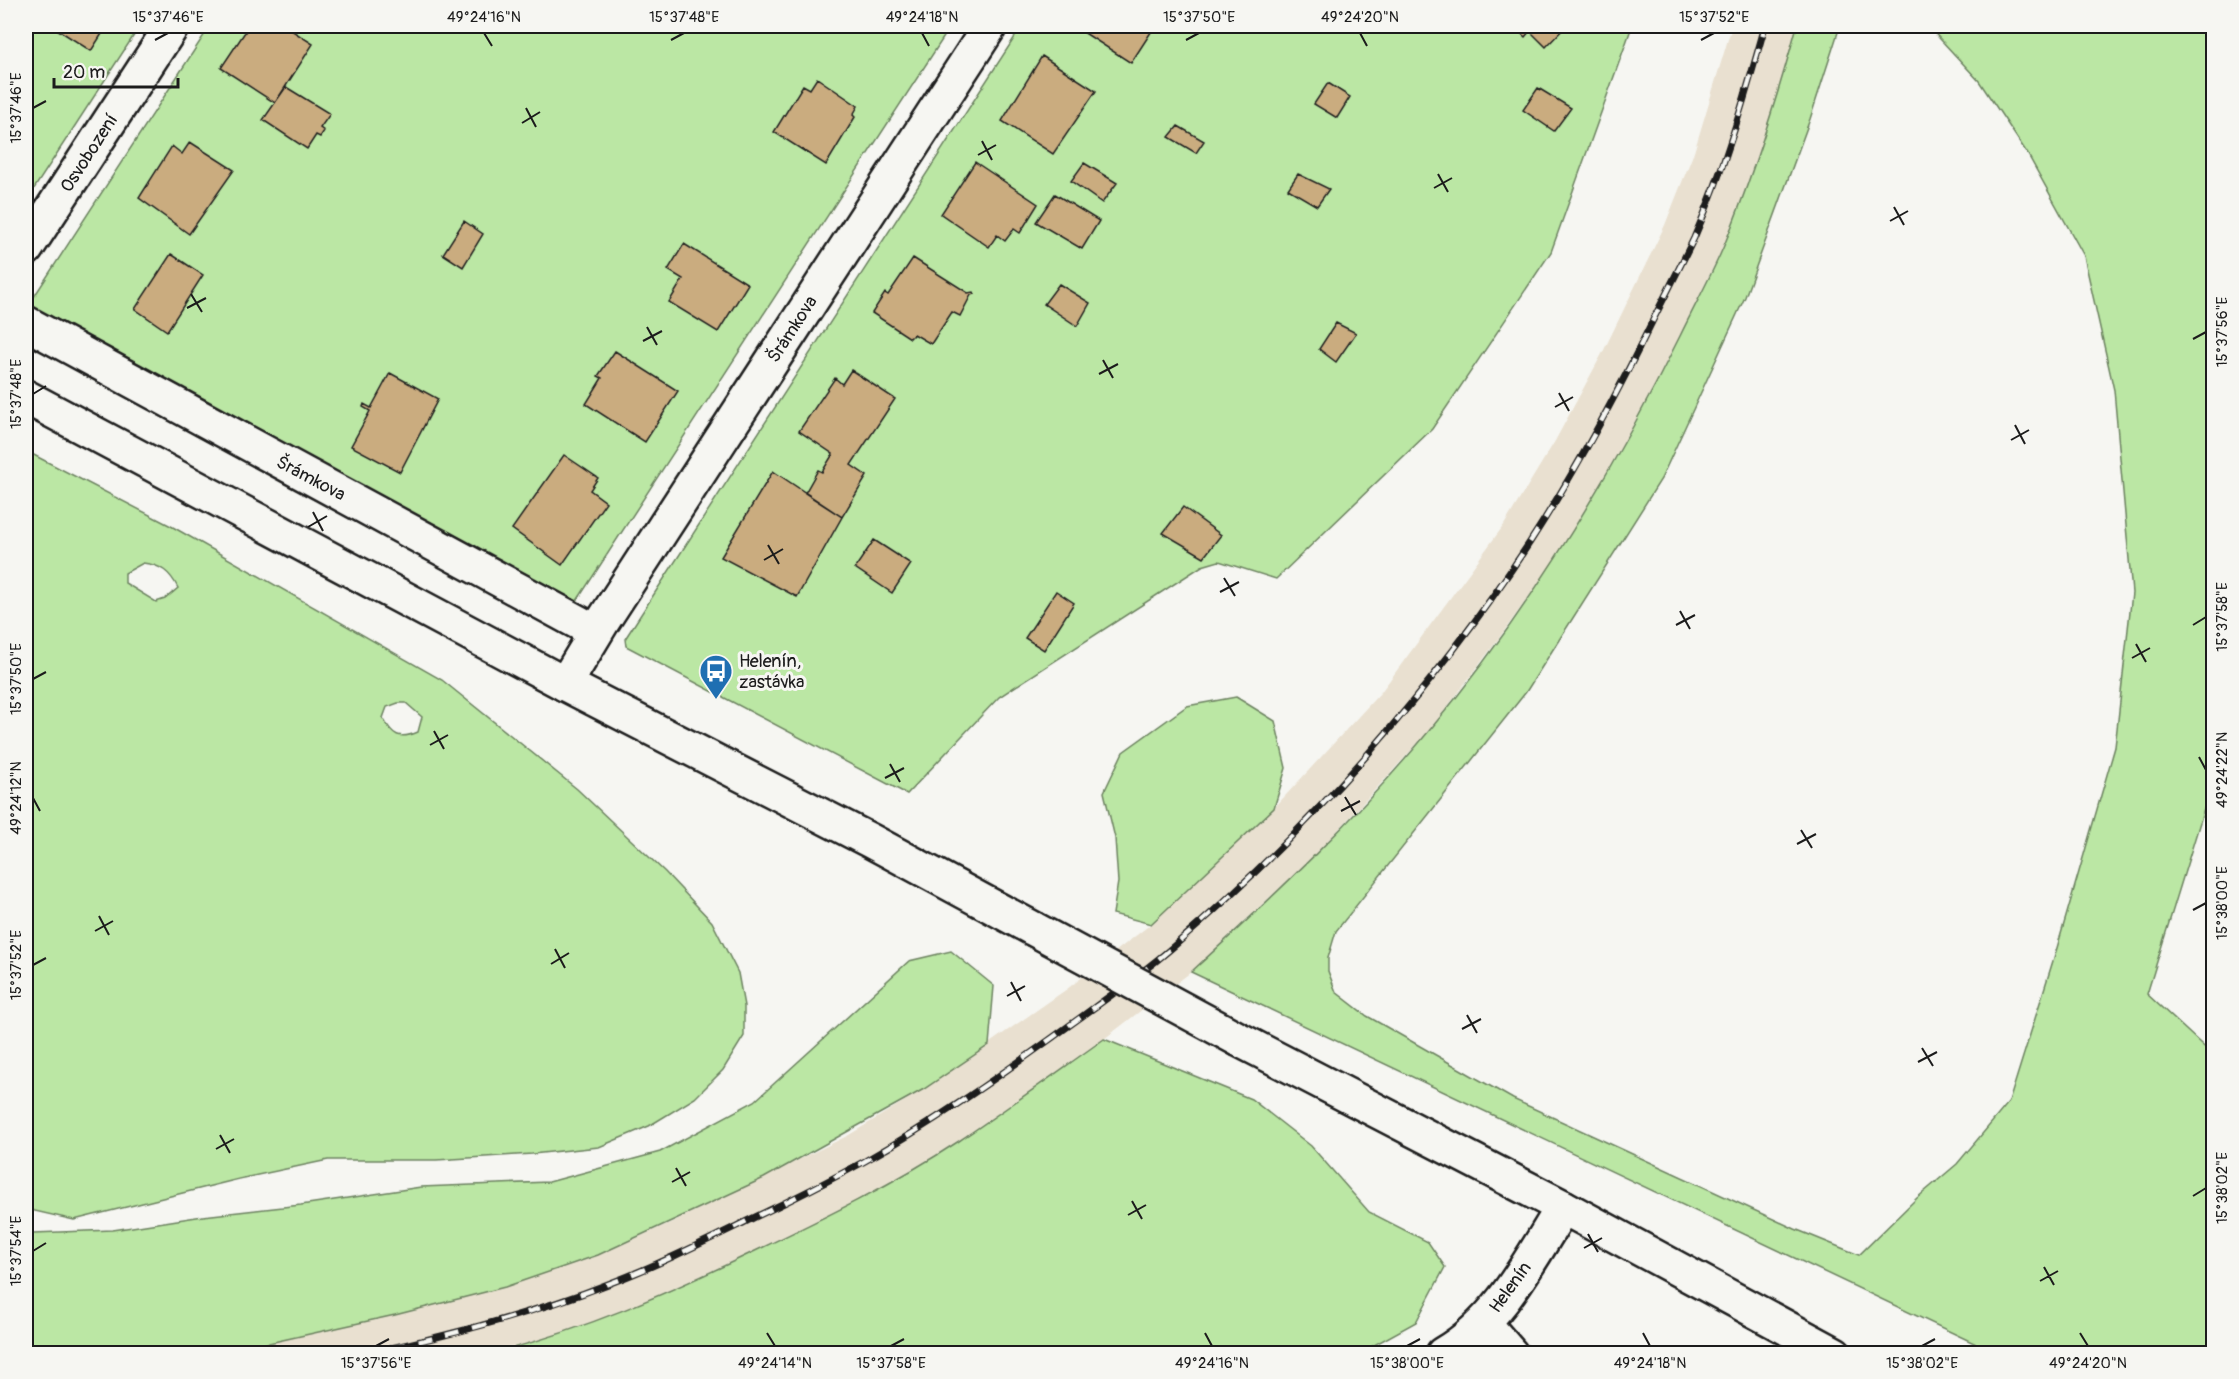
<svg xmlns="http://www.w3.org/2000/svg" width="2239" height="1379" font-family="Pangolin,sans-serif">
	<rect width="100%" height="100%" fill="#f6f6f2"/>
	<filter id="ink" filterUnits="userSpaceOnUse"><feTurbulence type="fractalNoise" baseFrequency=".0167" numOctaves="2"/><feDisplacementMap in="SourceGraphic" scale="12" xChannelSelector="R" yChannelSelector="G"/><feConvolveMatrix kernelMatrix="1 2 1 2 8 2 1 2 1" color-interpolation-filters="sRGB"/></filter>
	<g filter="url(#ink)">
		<path fill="#e9e0d0" d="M 1732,26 L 1797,26 L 1781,84 L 1752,172 L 1722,250 L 1658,380 L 1608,472 L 1555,560 L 1494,645 L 1429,731 L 1318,852 L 1191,972 L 1104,1039 L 1024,1096 L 958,1142 L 880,1189 L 792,1234 L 621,1313 L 523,1346 L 494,1353 L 202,1354 L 269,1343 L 395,1315 L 505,1287 L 598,1255 L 674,1221 L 849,1135 L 924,1089 L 1067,989 L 1151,924 L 1274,808 L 1381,692 L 1504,525 L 1555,441 L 1603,352 L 1665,225 L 1694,152 Z"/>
		<path fill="#bbe7a4" stroke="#6c8260" stroke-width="1.5" fill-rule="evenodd" d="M 26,26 L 140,26 L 26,201 Z
			M 210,26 L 951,26 L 573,607 L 26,309 Z
			M 1022,26 L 1627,26 L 1631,29 L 1551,252 L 1432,429 L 1276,579 L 1219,561 L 1202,566 L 999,697 L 907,794 L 626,646 L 625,639 Z
			M 1797,26 L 1840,26 L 1810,119 L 1745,297 L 1661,479 L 1526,692 L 1336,931 L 1328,958 L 1328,971 L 1336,992 L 1367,1016 L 1513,1099 L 1795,1229 L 1859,1255 L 1917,1198 L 1957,1164 L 2009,1102 L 2057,948 L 2115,747 L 2132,593 L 2114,390 L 2084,256 L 2027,153 L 1979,81 L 1928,26 L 2213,26 L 2213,780 L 2147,994 L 2213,1055 L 2213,1353 L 1995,1353 L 1191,972 C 1274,896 1357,818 1429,731 C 1529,611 1611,476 1680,336 C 1694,307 1710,278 1723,248 C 1753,176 1776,101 1797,26 Z
			M 26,451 L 171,526 L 442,680 L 577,789 L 665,872 L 712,922 L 738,973 L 744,1006 L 744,1036 L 723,1070 L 695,1098 L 649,1126 L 599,1147 L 532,1154 L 436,1160 L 328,1160 L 239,1179 L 74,1220 L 26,1209 ZM 143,563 C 161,565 170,572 178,588 L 165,599 L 156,602 L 125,583 L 125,573 ZM 398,703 L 406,703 L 422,717 L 418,732 C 399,740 393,736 383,718 L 387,707 Z
			M 1236,697 L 1275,721 L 1286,768 L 1274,808 L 1151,924 L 1113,914 L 1118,882 L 1115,838 L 1104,792 L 1123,752 L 1187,706 Z
			M 951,951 L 994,986 L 989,1045 L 924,1089 L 764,1178 L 598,1255 L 505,1287 L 395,1315 L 269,1343 L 202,1353 L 26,1353 L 26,1231 L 33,1233 L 113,1230 L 203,1216 L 301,1205 L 421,1187 L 549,1182 L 660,1152 L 755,1101 L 909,961 Z
			M 1104,1039 L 1251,1099 L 1311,1146 L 1369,1212 L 1428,1242 L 1445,1267 L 1416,1322 L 1358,1354 L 494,1353 C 584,1330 668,1293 751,1253 C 822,1219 894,1184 959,1141 C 1008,1108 1056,1073 1104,1039 Z"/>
		<path fill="#caac7f" stroke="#1c1c1c" stroke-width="1.5" d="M 52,26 L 107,26 L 91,51 Z
			M 249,26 L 285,26 L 313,44 L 275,103 L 221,68 Z
			M 1083,26 L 1155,26 L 1131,63 L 1080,30 Z
			M 1513,26 L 1566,26 L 1546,47 L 1530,31 L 1525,37 Z
			M 1042,56 L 1096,91 L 1053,154 L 1002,121 Z
			M 817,78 L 858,106 L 853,115 L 855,117 L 826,165 L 774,132 L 803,85 L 810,89 Z
			M 1328,83 L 1350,97 L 1337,118 L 1314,104 Z
			M 286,87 L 330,114 L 320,128 L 324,131 L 320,137 L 316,135 L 307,149 L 263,120 Z
			M 1538,88 L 1571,108 L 1554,131 L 1523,110 Z
			M 1178,126 L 1204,141 L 1196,153 L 1169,137 Z
			M 190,142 L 234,170 L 189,234 L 139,198 L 172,146 L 182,154 Z
			M 975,162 L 1038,204 L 1020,233 L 1014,229 L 1005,241 L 997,235 L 989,247 L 941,214 Z
			M 1084,163 L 1117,183 L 1102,203 L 1071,181 Z
			M 1298,174 L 1329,189 L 1317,206 L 1288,189 Z
			M 1055,194 L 1099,221 L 1082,249 L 1036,222 Z
			M 464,221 L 483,234 L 463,267 L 443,254 Z
			M 684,244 L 748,284 L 718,332 L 669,302 L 683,279 L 668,270 Z
			M 171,254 L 203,275 L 167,331 L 135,309 Z
			M 913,258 L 968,293 L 973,292 L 974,294 L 971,295 L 960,316 L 952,312 L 931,344 L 914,334 L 910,338 L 872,313 L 885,293 L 888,295 Z
			M 1059,284 L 1090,303 L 1077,326 L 1044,304 Z
			M 1336,323 L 1356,333 L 1336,362 L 1319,349 Z
			M 615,351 L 678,391 L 645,442 L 586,404 L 602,378 L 598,376 Z
			M 851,370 L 895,399 L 851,465 L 867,476 L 842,517 L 805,493 L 818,470 L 822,472 L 833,454 L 799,431 L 835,378 L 842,384 Z
			M 390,373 L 438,399 L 400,472 L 351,446 L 370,411 L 363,407 L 364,404 L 371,408 Z
			M 564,455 L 598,478 L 590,490 L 606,502 L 562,565 L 512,529 Z
			M 773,471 L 842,517 L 797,597 L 721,557 Z
			M 1183,507 L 1221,535 L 1204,557 L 1163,533 Z
			M 874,540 L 911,564 L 892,593 L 855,568 Z
			M 1056,591 L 1074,603 L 1044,650 L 1025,638 Z"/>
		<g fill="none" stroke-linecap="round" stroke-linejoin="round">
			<defs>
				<path id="minor" d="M 26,249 L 172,26
					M 26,323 L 596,632
					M 565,684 L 603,621 L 990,26
					M 1484,1323 L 1511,1354
					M 1443,1354 C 1499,1322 1530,1260 1563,1207"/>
				<path id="major" d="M 26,397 L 565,684 L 871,841 L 1034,929
					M 1240,1040 L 1563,1207 L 1835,1354"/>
			</defs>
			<use href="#minor" stroke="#1c1c1c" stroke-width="38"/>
			<use href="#major" stroke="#1c1c1c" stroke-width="38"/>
			<use href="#minor" stroke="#f6f6f2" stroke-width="33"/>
			<use href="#major" stroke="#f6f6f2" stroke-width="33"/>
			<defs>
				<path id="rail" d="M 364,1354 C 447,1336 529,1315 608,1284 C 656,1266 702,1243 747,1221 C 787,1202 827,1182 865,1161 C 931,1124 992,1081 1052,1038 C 1093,1008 1136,979 1174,946 C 1309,830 1432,691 1530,542 C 1576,471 1616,396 1653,320 C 1667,292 1681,265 1694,238 C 1724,170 1745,97 1765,26"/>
			</defs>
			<use href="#rail" stroke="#1c1c1c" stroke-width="7"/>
			<use href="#rail" stroke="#f6f6f2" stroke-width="4.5" stroke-dasharray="14" stroke-linecap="butt"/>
			<defs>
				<path id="major-bridge" d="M 1034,929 L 1240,1040"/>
			</defs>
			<use href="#major-bridge" stroke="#1c1c1c" stroke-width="38" stroke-linecap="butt"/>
			<use href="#major-bridge" stroke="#f6f6f2" stroke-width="33"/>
		</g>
	</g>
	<path fill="none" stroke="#1c1c1c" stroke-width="2" d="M 484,33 L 492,46M 922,33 L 929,46M 1360,33 L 1367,46M 155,40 L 168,33M 671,40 L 684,33M 1186,40 L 1199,33M 1701,40 L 1714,33M 33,108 L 46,101M 526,108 L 536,127M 522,123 L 540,112M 982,141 L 992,160M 978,155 L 996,145M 1438,174 L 1448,192M 1434,188 L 1452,178M 1894,207 L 1904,225M 1890,221 L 1908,211M 191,294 L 202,312M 187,308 L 206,298M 647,327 L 657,345M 2193,339 L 2206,332M 643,341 L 662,331M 1103,360 L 1113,378M 1099,374 L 1118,364M 1559,393 L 1569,411M 33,394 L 46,386M 1555,407 L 1573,397M 2015,425 L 2025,444M 2011,440 L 2029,430M 313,512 L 323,531M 308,527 L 327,516M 768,545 L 779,564M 764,560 L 783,549M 1224,578 L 1235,596M 1220,592 L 1239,582M 1680,611 L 1690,629M 1676,625 L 1695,615M 2193,625 L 2206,617M 2136,644 L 2146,662M 2132,658 L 2150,648M 33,679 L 46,672M 434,731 L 444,749M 430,745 L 448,735M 2199,757 L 2206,770M 890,764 L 900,782M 885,778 L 904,768M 1345,797 L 1356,815M 33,798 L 40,811M 1341,811 L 1360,801M 1801,830 L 1812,848M 1797,844 L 1816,834M 2193,910 L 2206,903M 99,916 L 109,935M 95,931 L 113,921M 555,949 L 565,968M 551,964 L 569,953M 33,965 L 46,958M 1011,982 L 1021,1001M 1007,996 L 1025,986M 1467,1015 L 1477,1033M 1462,1029 L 1481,1019M 1922,1048 L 1933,1066M 1918,1062 L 1937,1052M 220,1135 L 230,1153M 216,1149 L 234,1139M 676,1168 L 686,1186M 672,1182 L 690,1172M 2193,1196 L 2206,1188M 1132,1201 L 1142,1219M 1128,1215 L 1146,1205M 1588,1234 L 1598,1252M 1584,1248 L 1602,1238M 33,1251 L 46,1243M 2044,1267 L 2054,1285M 2040,1281 L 2058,1271M 767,1333 L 775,1346M 1205,1333 L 1212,1346M 1643,1333 L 1650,1346M 2080,1333 L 2088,1346M 376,1346 L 389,1339M 891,1346 L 904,1339M 1407,1346 L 1420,1339M 1922,1346 L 1935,1339"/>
	<defs>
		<symbol id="bus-pin" viewBox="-11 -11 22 30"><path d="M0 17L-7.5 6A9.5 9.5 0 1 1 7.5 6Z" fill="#1f6fb2" stroke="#f6f6f2"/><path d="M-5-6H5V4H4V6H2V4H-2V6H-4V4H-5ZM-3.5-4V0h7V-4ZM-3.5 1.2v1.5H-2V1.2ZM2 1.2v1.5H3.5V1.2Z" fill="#fff"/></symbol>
	</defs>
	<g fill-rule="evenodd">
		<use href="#bus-pin" x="697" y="652" width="38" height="52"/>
	</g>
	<g text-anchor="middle" stroke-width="6" stroke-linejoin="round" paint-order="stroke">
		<g font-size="18" fill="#1c1c1c" stroke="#f6f6f2">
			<text transform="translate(89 153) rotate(-57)" y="6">Osvobození</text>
			<text transform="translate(792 329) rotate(-57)" y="6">Šrámkova</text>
			<text transform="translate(311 478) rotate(28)" y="6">Šrámkova</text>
			<text transform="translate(1510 1287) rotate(-54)" y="6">Helenín</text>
		</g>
		<g font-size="18" fill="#1c1c1c" stroke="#f6f6f2" text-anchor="start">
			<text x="739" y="667">Helenín,<tspan x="739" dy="21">zastávka</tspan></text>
		</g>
	</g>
	<rect width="2239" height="1379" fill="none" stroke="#f6f6f2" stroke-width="66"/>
	<path d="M54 78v9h124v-9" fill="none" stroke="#1c1c1c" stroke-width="3"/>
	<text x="63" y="78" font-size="18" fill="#1c1c1c" stroke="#f6f6f2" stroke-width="4.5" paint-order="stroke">20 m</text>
	<rect x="33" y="33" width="2173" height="1313" fill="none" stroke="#1c1c1c" stroke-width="2"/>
	<g font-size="15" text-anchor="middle" fill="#1c1c1c">
		<text x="168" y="22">15°37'46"E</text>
		<text x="484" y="22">49°24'16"N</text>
		<text x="684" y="22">15°37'48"E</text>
		<text x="922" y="22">49°24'18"N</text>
		<text x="1199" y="22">15°37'50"E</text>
		<text x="1360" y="22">49°24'20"N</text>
		<text x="1714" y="22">15°37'52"E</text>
		<text transform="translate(16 108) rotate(-90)" y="5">15°37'46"E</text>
		<text transform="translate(2222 332) rotate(-90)" y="5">15°37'56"E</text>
		<text transform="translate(16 394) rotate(-90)" y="5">15°37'48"E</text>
		<text transform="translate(2222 617) rotate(-90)" y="5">15°37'58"E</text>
		<text transform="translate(16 679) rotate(-90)" y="5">15°37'50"E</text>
		<text transform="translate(2222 770) rotate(-90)" y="5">49°24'22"N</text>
		<text transform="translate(16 798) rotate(-90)" y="5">49°24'12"N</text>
		<text transform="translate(2222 903) rotate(-90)" y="5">15°38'00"E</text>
		<text transform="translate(16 965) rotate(-90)" y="5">15°37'52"E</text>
		<text transform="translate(2222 1188) rotate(-90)" y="5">15°38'02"E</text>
		<text transform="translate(16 1251) rotate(-90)" y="5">15°37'54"E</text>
		<text x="376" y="1368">15°37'56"E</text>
		<text x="775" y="1368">49°24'14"N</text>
		<text x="891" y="1368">15°37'58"E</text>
		<text x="1212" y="1368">49°24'16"N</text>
		<text x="1407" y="1368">15°38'00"E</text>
		<text x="1650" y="1368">49°24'18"N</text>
		<text x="1922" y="1368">15°38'02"E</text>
		<text x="2088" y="1368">49°24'20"N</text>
	</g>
</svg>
